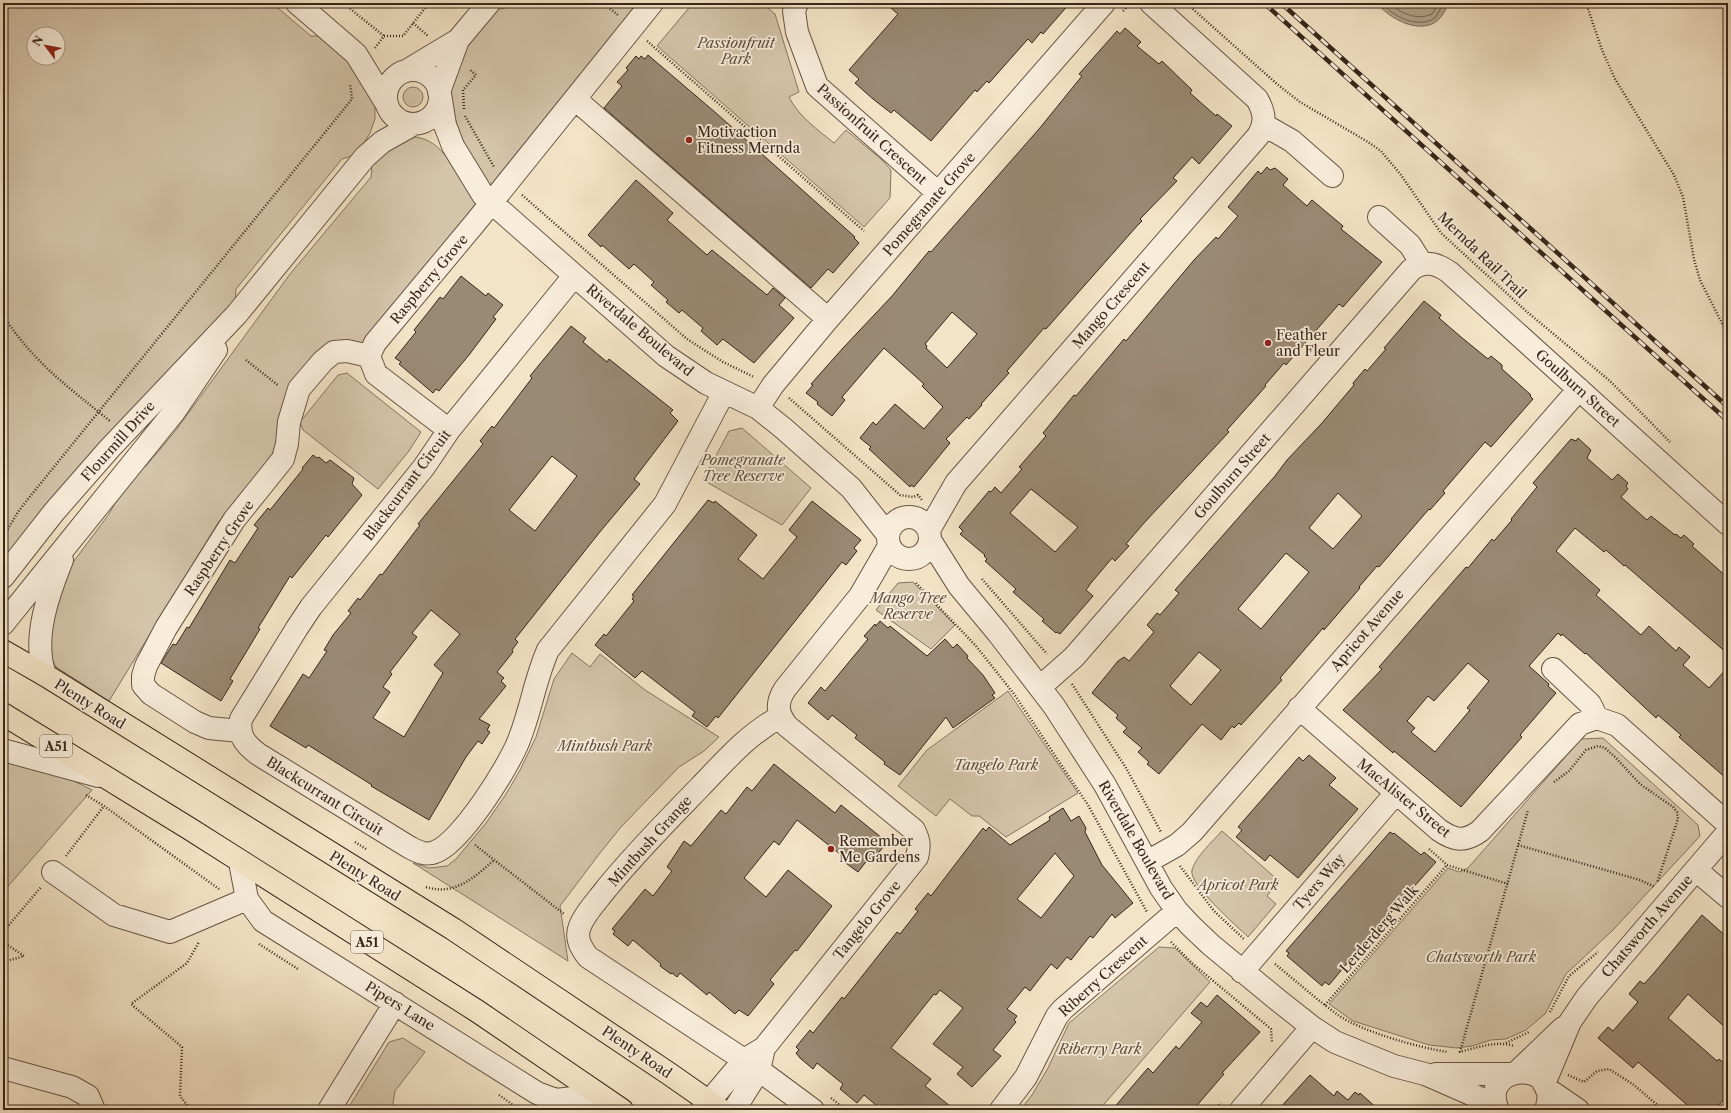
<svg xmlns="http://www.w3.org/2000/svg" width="1731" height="1113" font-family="'Libre Caslon Text',serif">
	<rect width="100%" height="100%" fill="#f4e4c7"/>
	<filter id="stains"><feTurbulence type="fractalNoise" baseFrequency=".005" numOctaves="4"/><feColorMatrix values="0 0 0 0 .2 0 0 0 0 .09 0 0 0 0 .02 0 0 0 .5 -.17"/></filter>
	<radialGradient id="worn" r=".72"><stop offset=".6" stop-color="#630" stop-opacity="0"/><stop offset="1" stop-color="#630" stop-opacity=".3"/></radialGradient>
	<path fill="#d4c4aa" stroke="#867562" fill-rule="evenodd" d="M 3,3 L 272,3 L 311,36 L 324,36 L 344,55 L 375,106 L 375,119 L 370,133 L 364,143 L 355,155 L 342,159 L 236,289 L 235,303 L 3,561 ZM 34,34 L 58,34 L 58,58 L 34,58 Z
		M 510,3 L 639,3 L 505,175 L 487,187 C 467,152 437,99 457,58 C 464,45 485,23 495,10 L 505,8 Z
		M 693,3 L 762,3 L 775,14 L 799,92 L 789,97 C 798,116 818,130 834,143 L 846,130 L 881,159 L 891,170 L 890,198 L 864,227 L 657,46 Z
		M403 97a10 10 0 1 1 20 0a10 10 0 1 1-20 0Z
		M 411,137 C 445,136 458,180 476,203 L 469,214 L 465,218 L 364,343 L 357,347 L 341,345 L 279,437 L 271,457 L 218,523 L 109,701 L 56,667 L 49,652 L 50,623 L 71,565 L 109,514 L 129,479 L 137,469 L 146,466 L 176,430 L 290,274 L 371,177 L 372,165 L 401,141 Z
		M 347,373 L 421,432 L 409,451 L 378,489 L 303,430 L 300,422 L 338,375 Z
		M 742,428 L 811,488 L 782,525 L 703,480 L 729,431 Z
		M 913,582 L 955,625 L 931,649 L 876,610 L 898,583 Z
		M 572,653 L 590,667 L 600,654 L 645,690 L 719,737 L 704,751 L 679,767 L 621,827 L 600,853 L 560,906 L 568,961 L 413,863 L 429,868 L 447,866 L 456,859 L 486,823 L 506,794 L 520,770 L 536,737 L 554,679 Z
		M 1008,691 L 1078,793 L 1006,837 L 979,816 L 972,816 L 950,799 L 936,816 L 898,786 L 927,750 Z
		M 1603,738 L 1698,825 L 1700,836 L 1613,930 L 1566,974 L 1545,1014 L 1526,1030 L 1506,1039 L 1491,1040 L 1472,1046 L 1457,1048 L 1429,1045 L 1353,1021 L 1329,1004 L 1448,868 L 1459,872 L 1468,868 L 1581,739 Z
		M 3,759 L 70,779 L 92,790 L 3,892 Z
		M 1222,831 L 1279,881 L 1267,896 L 1276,904 L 1248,937 C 1238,927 1188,884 1192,870 C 1196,856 1212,842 1222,831 Z
		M 1159,947 L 1175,948 L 1210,982 L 1099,1110 L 1020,1110 L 1032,1095 L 1048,1068 L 1069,1023 Z
		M 403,1038 L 425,1052 L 395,1091 L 392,1110 L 347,1110 L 389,1042 Z"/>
	<path fill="#b4a38c" stroke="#82715e" d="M 1377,3 L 1449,3 C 1446,9 1442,17 1437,21 C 1419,35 1388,18 1377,3 Z"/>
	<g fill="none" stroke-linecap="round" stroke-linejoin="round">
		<path stroke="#766453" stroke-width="1" d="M 1382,3 C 1394,17 1417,29 1435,18 L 1444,3
			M 1389,3 C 1400,13 1417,21 1432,14 L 1439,3"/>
	</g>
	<path fill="#9a8974" stroke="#38261a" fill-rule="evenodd" d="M 885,3 L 1070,3 L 1043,34 L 1041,32 L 1032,43 L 1028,39 L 989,83 L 987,81 L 977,92 L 975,90 L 931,141 L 894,110 L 891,113 L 873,99 L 855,83 L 859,79 L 849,70 L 898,14 Z
		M 1125,28 L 1141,42 L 1137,46 L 1159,64 L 1162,61 L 1192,90 L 1190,93 L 1216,116 L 1217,114 L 1232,126 L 1199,164 L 1192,157 L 1173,178 L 1177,181 L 1140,219 L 1142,221 L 1137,226 L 1046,329 L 1044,328 L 1007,371 L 1009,373 L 981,404 L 982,405 L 969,419 L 967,417 L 946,439 L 950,443 L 914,487 L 911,485 L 910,487 L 869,449 L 871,447 L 860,438 L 873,422 L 876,425 L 895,404 L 924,429 L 943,407 L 922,386 L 924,384 L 884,348 L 842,397 L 845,400 L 832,416 L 817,404 L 818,402 L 806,393 L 813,385 L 811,384 L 843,348 L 892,296 L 929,251 L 931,252 L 1039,129 L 1082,76 L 1079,74 L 1117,31 L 1120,34 ZM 952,312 L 977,334 L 947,368 L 926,348 L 927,346 L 925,344 Z
		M 648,55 L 716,113 L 855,237 L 854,238 L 859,243 L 833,273 L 828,269 L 811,288 L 604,108 L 622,86 L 617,82 L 628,70 L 626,68 L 636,56 L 639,59 L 641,56 L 645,59 Z
		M 1267,167 L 1270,170 L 1275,168 L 1288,179 L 1283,185 L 1307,206 L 1312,200 L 1343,226 L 1341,229 L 1382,262 L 1343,307 L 1339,304 L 1286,365 L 1284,363 L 1265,385 L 1266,386 L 1227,430 L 1229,432 L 1144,523 L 1126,544 L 1129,546 L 1115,561 L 1112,558 L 1091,583 L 1086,590 L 1093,596 L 1060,634 L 1057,632 L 1056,633 L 1042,621 L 1044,619 L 1013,592 L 1016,589 L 985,561 L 987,559 L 984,556 L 985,555 L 960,534 L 963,531 L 959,527 L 989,491 L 991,492 L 995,487 L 1001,493 L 1022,469 L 1019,467 L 1046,436 L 1043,433 L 1074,395 L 1076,396 L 1124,339 L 1126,341 L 1194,260 L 1216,237 L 1218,239 L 1238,216 L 1228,207 L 1258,171 L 1261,174 ZM 1031,489 L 1078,527 L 1055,552 L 1010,513 Z
		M 636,180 L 673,213 L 667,220 L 707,255 L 712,250 L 767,295 L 773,288 L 785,298 L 779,305 L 794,318 L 754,363 L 723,339 L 717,345 L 701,331 L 703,328 L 682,310 L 679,313 L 666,302 L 668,300 L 651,285 L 654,282 L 634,264 L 629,269 L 602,245 L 601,247 L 588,235 Z
		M 461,276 L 486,296 L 488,293 L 503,305 L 493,317 L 496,319 L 469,355 L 439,391 L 436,389 L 433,393 L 399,364 L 401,362 L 395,358 L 416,332 L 414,330 L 430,310 L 440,297 L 443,299 Z
		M 1424,301 L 1441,315 L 1439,318 L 1461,337 L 1488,359 L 1491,356 L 1502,365 L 1502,369 L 1531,395 L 1530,396 L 1533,399 L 1491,447 L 1485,442 L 1443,491 L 1445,493 L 1430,510 L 1429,509 L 1379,567 L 1377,566 L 1359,587 L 1360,588 L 1324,630 L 1323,628 L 1280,678 L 1282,680 L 1241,725 L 1239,723 L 1234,728 L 1232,726 L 1221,740 L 1202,724 L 1159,774 L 1147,764 L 1149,762 L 1138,752 L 1142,748 L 1123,732 L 1127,728 L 1116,718 L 1118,715 L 1092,693 L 1118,661 L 1124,657 L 1129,661 L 1154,632 L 1147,625 L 1157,613 L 1160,615 L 1179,593 L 1175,590 L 1275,476 L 1287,460 L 1322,423 L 1354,385 L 1353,383 L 1365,369 L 1367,371 L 1386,349 L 1384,348 ZM 1338,493 L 1362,516 L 1333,549 L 1309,528 ZM 1286,553 L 1309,572 L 1261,629 L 1238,609 ZM 1199,652 L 1221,670 L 1191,705 L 1170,686 Z
		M 571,326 L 586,338 L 583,342 L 607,362 L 609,359 L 673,410 L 670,413 L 678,421 L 634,479 L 640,484 L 599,533 L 515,639 L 518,642 L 512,650 L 513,652 L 497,672 L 504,678 L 501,681 L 506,686 L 479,719 L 490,725 L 487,730 L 490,732 L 482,744 L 478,741 L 466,757 L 429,820 L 371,786 L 372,785 L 308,745 L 306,748 L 270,726 L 303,674 L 309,678 L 327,651 L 324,650 L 333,635 L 351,613 L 348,611 L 358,598 L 360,600 L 380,574 L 382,575 L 420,525 L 418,524 L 483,444 L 480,441 L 492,426 L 494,428 L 532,378 L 530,376 ZM 552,456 L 577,476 L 535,531 L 509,510 ZM 431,610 L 460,634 L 434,665 L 443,673 L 404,737 L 373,718 L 390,692 L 383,687 L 392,674 L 390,672 L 417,637 L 412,633 Z
		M 1578,438 L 1591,450 L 1587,458 L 1612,480 L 1618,474 L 1628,483 L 1626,486 L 1628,489 L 1621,497 L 1647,520 L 1651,516 L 1675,535 L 1676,534 L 1681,538 L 1684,535 L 1694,544 L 1692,546 L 1728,578 L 1728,654 L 1625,565 L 1624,566 L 1606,550 L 1604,552 L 1575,528 L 1556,551 L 1600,590 L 1596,595 L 1641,635 L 1649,626 L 1676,651 L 1679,647 L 1690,657 L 1683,665 L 1709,688 L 1728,667 L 1728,780 L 1679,737 L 1681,735 L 1658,715 L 1656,718 L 1586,653 L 1585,654 L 1562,634 L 1561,636 L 1558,633 L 1529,666 L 1549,684 L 1548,686 L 1556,693 L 1520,735 L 1522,737 L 1461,807 L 1394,751 L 1393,753 L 1343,710 L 1382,669 L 1379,667 L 1466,567 L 1468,568 L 1492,539 L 1494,541 L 1512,520 L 1511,519 L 1537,487 L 1533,483 L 1571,439 L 1576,441 ZM 1468,663 L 1489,681 L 1467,708 L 1470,710 L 1435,752 L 1411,732 L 1415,728 L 1407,721 L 1428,696 L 1434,701 Z
		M 313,455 L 317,458 L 319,457 L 326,463 L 330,460 L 354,478 L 352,484 L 362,495 L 328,537 L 326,535 L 292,578 L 290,576 L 258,628 L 260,629 L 230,679 L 233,681 L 221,701 L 161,663 L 173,644 L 176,645 L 187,627 L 189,628 L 230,560 L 235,563 L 258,528 L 254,525 L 268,508 L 270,510 L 303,469 L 302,468 Z
		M 708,500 L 714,503 L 715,501 L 757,535 L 738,559 L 763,579 L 797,537 L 789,530 L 812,501 L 861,540 L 854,548 L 857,551 L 846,565 L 842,562 L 718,718 L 716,716 L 707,727 L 692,716 L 695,712 L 642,671 L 635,678 L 595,645 L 604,634 L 606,636 L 634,601 L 632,599 L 634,596 L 632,595 Z
		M 880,621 L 888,628 L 890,626 L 927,656 L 945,639 L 953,648 L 957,644 L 968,656 L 967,658 L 983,675 L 995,693 L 992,695 L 995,698 L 953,728 L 946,717 L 900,775 L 884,764 L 885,762 L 855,738 L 857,735 L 832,715 L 828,720 L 808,703 L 821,687 L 825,691 L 868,639 L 864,636 L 875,624 L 876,626 Z
		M 1309,755 L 1336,778 L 1329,785 L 1358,809 L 1298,878 L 1270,855 L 1265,861 L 1236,837 L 1242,830 L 1238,827 L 1299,757 L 1303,761 Z
		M 774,764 L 835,813 L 841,805 L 887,842 L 873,860 L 869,858 L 858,872 L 843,861 L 845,858 L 797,820 L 779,845 L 774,841 L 744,878 L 766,897 L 788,870 L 832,906 L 797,951 L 795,950 L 770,980 L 774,984 L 748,1016 L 739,1010 L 735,1014 L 709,992 L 707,995 L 680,973 L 677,977 L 672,973 L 671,974 L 660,966 L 661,964 L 633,940 L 628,946 L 613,934 L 615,931 L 612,929 L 645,889 L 653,896 L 672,871 L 667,867 L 684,841 L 691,846 L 721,810 L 726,814 L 747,787 L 752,791 Z
		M 1063,808 L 1071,821 L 1079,816 L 1086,828 L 1085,832 L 1102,865 L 1133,903 L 1115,918 L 1112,914 L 1093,938 L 1090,936 L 1071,960 L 1067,957 L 1057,969 L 1051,964 L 1030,991 L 1025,987 L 1007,1009 L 1017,1016 L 1014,1020 L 1016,1022 L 993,1050 L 1001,1056 L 972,1087 L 957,1074 L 963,1067 L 933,1044 L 963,1008 L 940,990 L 936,995 L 934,994 L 891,1048 L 931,1079 L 925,1086 L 955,1110 L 882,1110 L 864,1095 L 857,1103 L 840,1089 L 843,1084 L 817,1063 L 813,1069 L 800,1058 L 796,1053 L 799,1050 L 796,1047 L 810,1030 L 813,1033 L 842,997 L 844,999 L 897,932 L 900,934 L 918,911 L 915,909 L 928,893 L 931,896 L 983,828 L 986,831 L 989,827 L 1010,845 L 1050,820 L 1049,817 ZM 1055,853 L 1074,876 L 1041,918 L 1017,899 Z
		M 1390,832 L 1393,834 L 1394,833 L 1421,855 L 1424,852 L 1436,862 L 1369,937 L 1329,985 L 1325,982 L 1322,986 L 1287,956 L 1289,953 L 1286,951 Z
		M 1702,915 L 1728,938 L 1728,1030 L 1688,994 L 1668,1018 L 1717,1061 L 1719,1059 L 1728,1066 L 1728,1094 L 1715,1110 L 1693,1110 L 1638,1062 L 1633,1068 L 1598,1038 L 1608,1027 L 1613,1031 L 1638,1002 L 1629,994 L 1640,981 L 1644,984 L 1654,973 Z
		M 1217,995 L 1260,1032 L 1222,1073 L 1224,1074 L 1193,1110 L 1112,1110 L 1148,1068 L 1153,1073 L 1176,1046 L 1179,1049 L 1202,1022 L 1191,1013 L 1201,1002 L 1207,1007 Z
		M 1310,1075 L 1334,1096 L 1337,1091 L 1348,1100 L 1355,1092 L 1359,1095 L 1360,1093 L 1379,1110 L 1278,1110 Z"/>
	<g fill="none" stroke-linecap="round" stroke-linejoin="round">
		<defs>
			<path id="minor" d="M 297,3 L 356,54 L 386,103
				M 797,3 L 794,11 L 797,32 L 817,86 L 938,193
				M 408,70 L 458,40 L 489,3
				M386 97a27 27 0 1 1 54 0a27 27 0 1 1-54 0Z
				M 439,92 L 458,40
				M 440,94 L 445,125 L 453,146 L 483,195 L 666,356 L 706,383 L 758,408 L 783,428 L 851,488 L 888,535
				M 575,99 L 828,319
				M 1264,125 L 1292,141 L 1332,176
				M 1379,217 L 1410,245 L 1422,264
				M 574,276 L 449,430 L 424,467 L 311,607 L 297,628 L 241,719 C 238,736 245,744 258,754 L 409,847 C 417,851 425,856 435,852 C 461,843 509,766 519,740 C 531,710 535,679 548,650 L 665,504 L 724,392
				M 758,408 L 773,385 L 828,319 L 1104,3
				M 449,430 L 376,374 L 369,356 L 375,343 L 475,223 L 652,3
				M888 538a21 21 0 1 1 42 0a21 21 0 1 1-42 0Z
				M 929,530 L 956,483 L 1258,136 C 1266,122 1265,113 1257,99 L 1151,3
				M 930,540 L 959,586 L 998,633 L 1054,706 L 1105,785 L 1161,888 L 1177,911 L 1191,926 L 1211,945 L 1279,1001 L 1312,1027 L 1335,1042 L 1394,1066 L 1425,1074 L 1473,1095 L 1497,1108
				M 3,577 L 54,512 L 110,448 L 237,314 L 365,157 L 382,142 L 414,124
				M 3,624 L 174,412 L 216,350
				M 1553,669 L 1590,704 L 1597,718
				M 45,675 C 32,639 48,595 62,560
				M 1040,687 L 1074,657 L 1411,270 C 1424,260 1436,263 1449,272 L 1728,524
				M 1299,708 L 1439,830 C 1455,841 1465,842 1480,831 L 1580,724 L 1597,718 L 1617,725 L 1728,824
				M 240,731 L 209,728 L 195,722 L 151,694 L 143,685 L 143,676 L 146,666 L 166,628 L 234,520 L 283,459 L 287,444 L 289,422 L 299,389 L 323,361 L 334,352 L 347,351 L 369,356
				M 3,750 L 98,776
				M 240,862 L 247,899 L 263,921 L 537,1093 L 556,1100 L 599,1095
				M 1147,862 L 1177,845 L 1192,832 L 1579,389
				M 1696,870 L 1728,897
				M 53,872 L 114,915 L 170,932 L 247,899
				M 1242,972 L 1396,793
				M 744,1060 L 588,957 C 581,948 575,938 580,926 C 585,913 597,901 606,889 C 635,853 668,820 700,787 C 725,761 748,734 780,717
				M 3,1068 L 72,1087 L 88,1096 L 94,1110
				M 759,1070 L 813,1110
				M 1517,1072 L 1563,1028
				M 1436,1074 L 1511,1074
				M 1544,1084 L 1570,1022 L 1587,997 L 1728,832
				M 1546,1088 L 1578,1110
				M 329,1110 L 395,1003
				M 702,1110 L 744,1060 L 764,1048 L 917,857 C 920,846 919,840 914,830 L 787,726 C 777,713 776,703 785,689 L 860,596 L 889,546
				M 734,1110 L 759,1070 L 764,1048
				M 1001,1110 L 1026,1077 L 1057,1016 L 1063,1009 L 1177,911
				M 1241,1110 L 1312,1027
				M 1498,1110 C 1477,1063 1564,1057 1546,1110"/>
			<path id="highway" d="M 3,651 L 45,675 L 453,929 L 668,1073 L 721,1110
				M 3,714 L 190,829 L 477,1011 L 622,1110"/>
		</defs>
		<use href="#minor" stroke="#675645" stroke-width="24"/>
		<use href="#highway" stroke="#38261a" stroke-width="24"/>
		<path stroke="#38261a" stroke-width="2.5" stroke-dasharray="1 2" stroke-linecap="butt" d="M 343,3 L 384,36
			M 603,3 L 618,15
			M 1186,3 L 1277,84 L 1300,102 L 1368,142 L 1381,151 L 1401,175 L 1441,233 L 1526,311 L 1610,381 L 1670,442
			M 1586,3 L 1602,50 L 1615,79 L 1674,175 L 1683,197 L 1694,259 L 1700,280 L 1728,335
			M 1123,11 L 1131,3
			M 413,23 L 428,36
			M 647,41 L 864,231
			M 375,48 L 384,36 L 403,36 L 429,3
			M 464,109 L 463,90 L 476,75 L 469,69
			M 465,116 L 494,167
			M 522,195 L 687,339 L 723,362 L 754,377
			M 3,315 C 32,361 68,387 110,421
			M 246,360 L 279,386
			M 789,398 L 900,495 L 913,497 L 918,495 L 922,500
			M 3,537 L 18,512 L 28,499 L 352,99 L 350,84
			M 982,579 L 1047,654
			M 916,583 L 976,646 L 1014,694 L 1088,805 L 1147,912
			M 1072,684 L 1126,768 L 1161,832
			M 1554,782 L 1569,771 L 1586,750 L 1598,746 L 1605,748 L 1615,757 L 1640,784 L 1673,807 L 1677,812 L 1678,819 L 1657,883
			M 86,795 L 104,806 L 219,889
			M 355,842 L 366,849
			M 475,845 L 564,914
			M 1518,845 L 1640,880 L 1655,887
			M 1429,849 L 1447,865 L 1508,884
			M 66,856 L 104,806
			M 1180,866 L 1214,911 L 1245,940
			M 426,887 C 454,896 474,878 494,860
			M 3,932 L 41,887
			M 3,942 L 24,956 L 7,961 L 3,959
			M 1171,942 L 1193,964 L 1271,1029 L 1272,1043
			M 259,944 L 298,969
			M 1275,964 C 1296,981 1316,999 1338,1015 C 1361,1031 1419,1048 1448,1052
			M 1325,1005 L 1447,865
			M 1550,1012 L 1569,976 L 1598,952
			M 1506,1043 L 1529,1032
			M 1459,1052 C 1477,1048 1496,1040 1514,1046
			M 1460,1052 L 1528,810
			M 1568,1075 L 1584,1082 L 1597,1071 L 1609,1069 L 1634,1085 L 1663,1110
			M 499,1095 L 520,1110
			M 831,1098 L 846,1110
			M 191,1110 L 180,1096 L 182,1047 L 131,1004 L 187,963 L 199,942
			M 773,1110 L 775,1110
			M 1215,1110 L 1221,1103"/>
		<use href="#minor" stroke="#f8eddb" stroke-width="22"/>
		<use href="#highway" stroke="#f4e4c7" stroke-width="22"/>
		<defs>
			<path id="rail" d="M 1264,3 L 1728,421
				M 1281,3 L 1728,407"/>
		</defs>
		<use href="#rail" stroke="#38261a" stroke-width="4.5"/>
		<use href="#rail" stroke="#f8eddb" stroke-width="3" stroke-dasharray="9" stroke-linecap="butt"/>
	</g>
	<g fill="#8f2418" stroke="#f8eddb" stroke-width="1.5">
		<circle cx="689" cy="140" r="4"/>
		<circle cx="1268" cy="343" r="4"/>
		<circle cx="831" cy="849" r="4"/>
	</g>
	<g text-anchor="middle" stroke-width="3.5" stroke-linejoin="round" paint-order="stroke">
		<g fill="#f8eddb" stroke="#726254" stroke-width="1">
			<rect x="40" y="735" width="32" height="22" rx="3"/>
			<rect x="351" y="931" width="32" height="22" rx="3"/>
		</g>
		<g font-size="13" font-weight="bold" fill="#38261a">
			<text x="56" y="751">A51</text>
			<text x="367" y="947">A51</text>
		</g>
		<g font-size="14" font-style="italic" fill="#5f4e3e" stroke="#f8eddb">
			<text x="736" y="48">Passionfruit<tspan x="736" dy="16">Park</tspan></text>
			<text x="743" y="465">Pomegranate<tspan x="743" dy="16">Tree Reserve</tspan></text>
			<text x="908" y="603">Mango Tree<tspan x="908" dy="16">Reserve</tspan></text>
			<text x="605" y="751">Mintbush Park</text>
			<text x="996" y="770">Tangelo Park</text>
			<text x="1238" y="890">Apricot Park</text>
			<text x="1481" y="962">Chatsworth Park</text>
			<text x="1100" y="1054">Riberry Park</text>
		</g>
		<g font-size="14" fill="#38261a" stroke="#f8eddb" text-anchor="start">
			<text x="697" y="137">Motivaction<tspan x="697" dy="16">Fitness Mernda</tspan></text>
			<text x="1276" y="340">Feather<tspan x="1276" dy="16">and Fleur</tspan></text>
			<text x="839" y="846">Remember<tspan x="839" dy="16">Me Gardens</tspan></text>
		</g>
		<g font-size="14" fill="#38261a" stroke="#f8eddb">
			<text transform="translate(872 134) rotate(42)" y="5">Passionfruit Crescent</text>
			<text transform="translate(929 204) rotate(-49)" y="5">Pomegranate Grove</text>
			<text transform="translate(1482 255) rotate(44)" y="5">Mernda Rail Trail</text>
			<text transform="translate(429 279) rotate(-50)" y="5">Raspberry Grove</text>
			<text transform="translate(1111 305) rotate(-49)" y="5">Mango Crescent</text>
			<text transform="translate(640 330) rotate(40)" y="5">Riverdale Boulevard</text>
			<text transform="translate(1578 388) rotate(42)" y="5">Goulburn Street</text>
			<text transform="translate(118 441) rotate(-48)" y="5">Flourmill Drive</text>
			<text transform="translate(1232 476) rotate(-49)" y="5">Goulburn Street</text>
			<text transform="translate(407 485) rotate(-53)" y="5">Blackcurrant Circuit</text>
			<text transform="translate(219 548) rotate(-56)" y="5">Raspberry Grove</text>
			<text transform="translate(1367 630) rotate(-49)" y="5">Apricot Avenue</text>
			<text transform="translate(90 704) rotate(32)" y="5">Plenty Road</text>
			<text transform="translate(325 796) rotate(32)" y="5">Blackcurrant Circuit</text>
			<text transform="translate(1404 798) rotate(39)" y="5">MacAlister Street</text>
			<text transform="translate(1136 840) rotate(60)" y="5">Riverdale Boulevard</text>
			<text transform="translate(650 841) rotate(-48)" y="5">Mintbush Grange</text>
			<text transform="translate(365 876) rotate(32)" y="5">Plenty Road</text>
			<text transform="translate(1319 882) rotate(-49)" y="5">Tyers Way</text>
			<text transform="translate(867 920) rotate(-51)" y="5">Tangelo Grove</text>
			<text transform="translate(1647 926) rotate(-49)" y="5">Chatsworth Avenue</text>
			<text transform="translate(1379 929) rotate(-49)" y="5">Lerderderg Walk</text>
			<text transform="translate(1103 976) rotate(-42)" y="5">Riberry Crescent</text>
			<text transform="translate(400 1006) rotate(32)" y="5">Pipers Lane</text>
			<text transform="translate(637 1052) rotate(34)" y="5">Plenty Road</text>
		</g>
	</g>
	<rect width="1731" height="1113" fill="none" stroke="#f4e4c7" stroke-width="16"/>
	<rect x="4" y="4" width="1723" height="1105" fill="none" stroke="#38261a" stroke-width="2"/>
	<rect x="8" y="8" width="1715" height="1097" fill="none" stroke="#38261a"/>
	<g transform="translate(46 46) rotate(302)"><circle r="19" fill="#f8eddb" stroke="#ab9d8e"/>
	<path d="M0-3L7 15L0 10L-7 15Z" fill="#8f2418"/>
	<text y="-6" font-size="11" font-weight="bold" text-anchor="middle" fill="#38261a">N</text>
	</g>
	<rect width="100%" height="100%" filter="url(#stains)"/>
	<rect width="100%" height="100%" fill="url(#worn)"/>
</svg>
